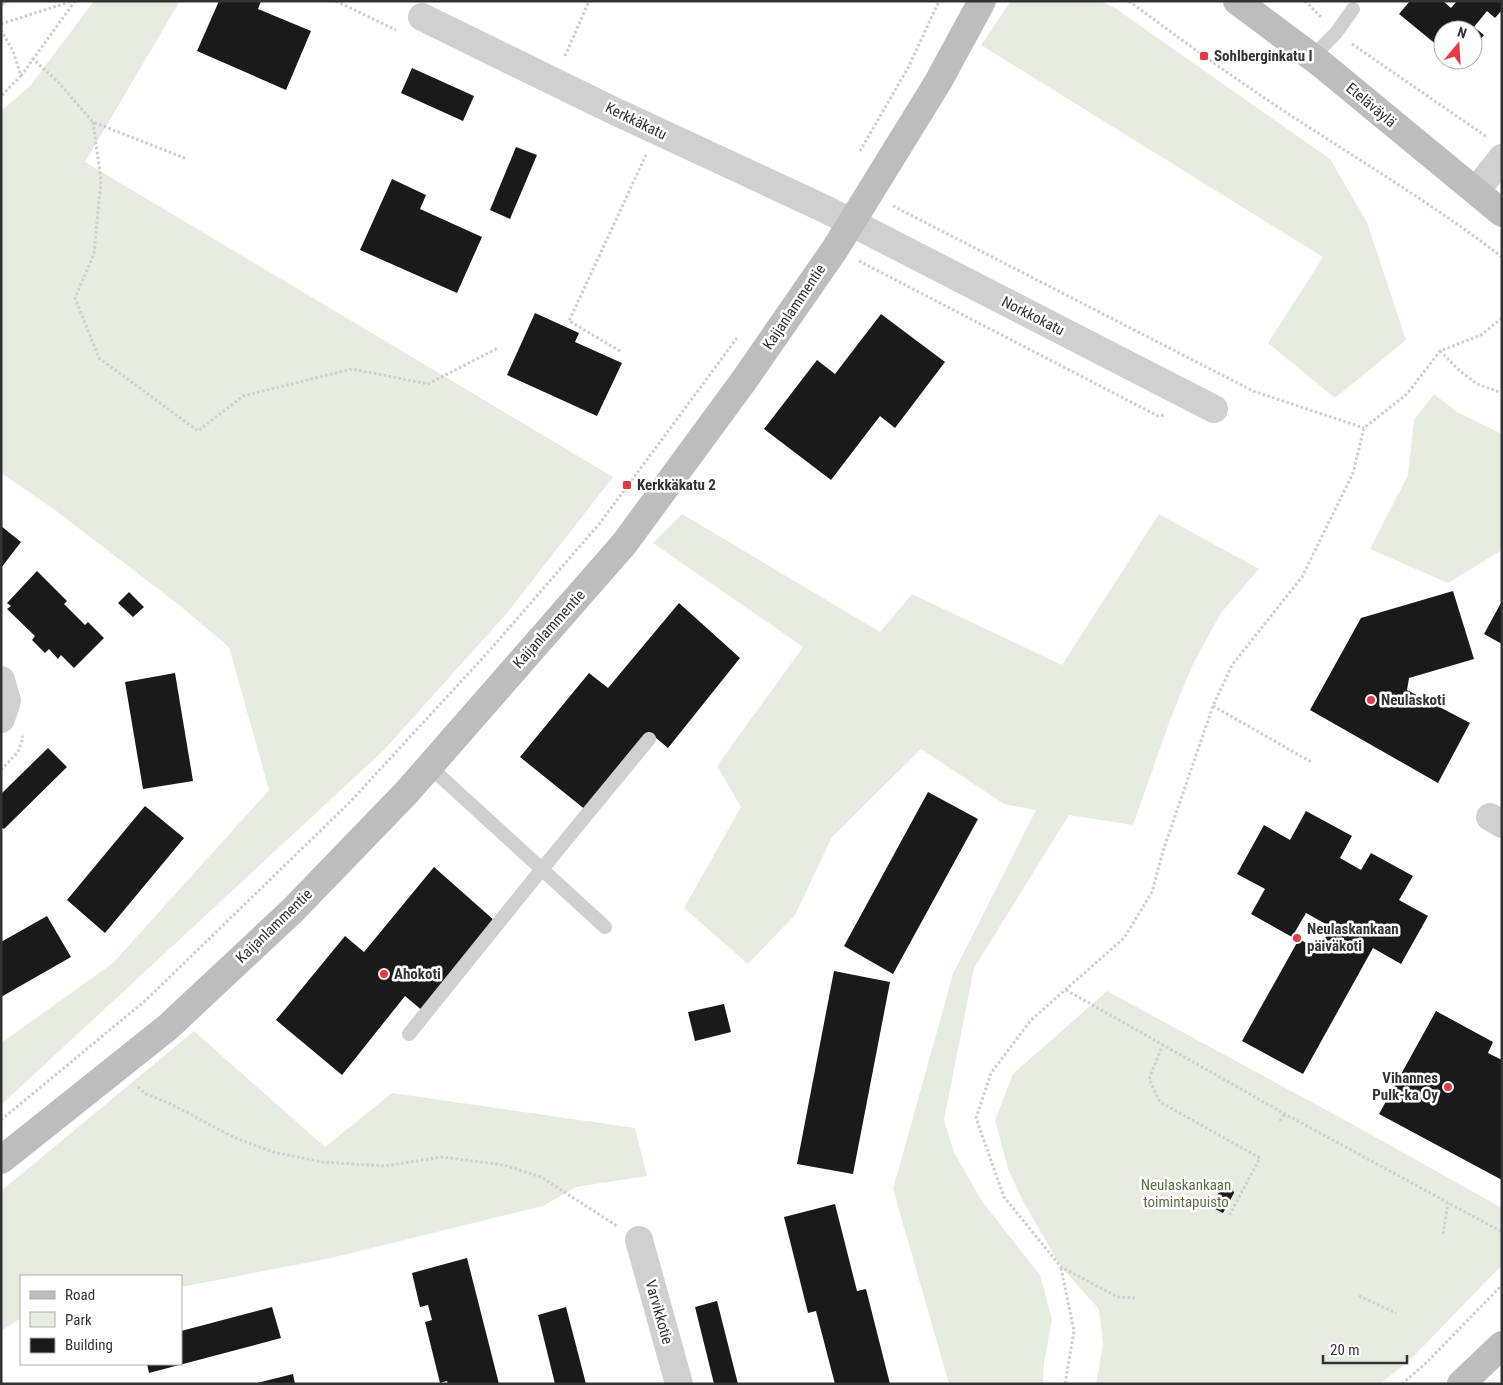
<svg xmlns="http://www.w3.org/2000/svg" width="1503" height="1385" font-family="'Roboto Condensed',sans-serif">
	<rect width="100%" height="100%" fill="#fff"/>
	<path fill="#e6ecdf" d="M 94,1 L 180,1 L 85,162 L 613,477 L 507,613 L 384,750 L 1,1105 L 1,1043 L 113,963 L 269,790 L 229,647 L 179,605 L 55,510 L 1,473 L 1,111 L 31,85 Z
		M 1011,1 L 1100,1 L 1115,8 L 1330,159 L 1367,222 L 1406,340 L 1335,398 L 1268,343 L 1323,257 L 981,45 Z
		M 1434,394 L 1457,412 L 1502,434 L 1502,550 L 1448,583 L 1370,549 L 1408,475 L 1414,420 Z
		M 682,514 L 880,632 L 912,594 L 1062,665 L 1159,514 L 1259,569 L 1221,613 L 1192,666 L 1170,720 L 1133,825 L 1069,815 L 974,968 L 944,1120 L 954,1152 L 981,1200 L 1040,1275 L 1052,1319 L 1044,1364 L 1043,1384 L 949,1384 L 893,1189 L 953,974 L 1036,810 L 1004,804 L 921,749 L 832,837 L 795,915 L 748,964 L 684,908 L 741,807 L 717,766 L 803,647 L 653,543 Z
		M 1107,991 L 1352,1124 L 1502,1208 L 1502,1265 L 1408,1362 L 1380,1384 L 1096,1384 L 1103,1344 L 1099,1309 L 1061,1267 L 1023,1201 L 1008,1169 L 995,1120 L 1013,1074 Z
		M 194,1031 L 325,1147 L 392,1093 L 635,1128 L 647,1176 L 576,1187 L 543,1206 L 331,1258 L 181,1287 L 181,1276 L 21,1276 L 21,1318 L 1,1331 L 1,1191 Z"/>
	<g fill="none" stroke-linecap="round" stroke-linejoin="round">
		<path stroke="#cfe2ee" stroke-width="9" d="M 1,2 L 2,1"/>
	</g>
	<path fill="#1a1a1a" d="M 219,1 L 261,1 L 258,9 L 311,31 L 286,90 L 197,51 Z
		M 1410,1 L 1443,1 L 1451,8 L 1457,1 L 1502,1 L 1502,10 L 1495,18 L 1487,11 L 1474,27 L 1484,35 L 1473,48 L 1473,30 L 1443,30 L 1443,50 L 1399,14 Z
		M 412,68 L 474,96 L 463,121 L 401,93 Z
		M 516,147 L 537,155 L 510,219 L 490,210 Z
		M 392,179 L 426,195 L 420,209 L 482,237 L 457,293 L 360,250 Z
		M 535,313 L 579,333 L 575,342 L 622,363 L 597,416 L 507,375 Z
		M 881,314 L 945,362 L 895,428 L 880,416 L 831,480 L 764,429 L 817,360 L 835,374 Z
		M 1,526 L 21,542 L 1,568 Z
		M 37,571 L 67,601 L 64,604 L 85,625 L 88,622 L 104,638 L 74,668 L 61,655 L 58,659 L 49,649 L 45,653 L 32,640 L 35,636 L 7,609 L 11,606 L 7,603 Z
		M 1453,591 L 1474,659 L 1409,678 L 1407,690 L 1470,723 L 1438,783 L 1310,710 L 1361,618 Z
		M 129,592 L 144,607 L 133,617 L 118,603 Z
		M 1502,601 L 1502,644 L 1484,634 Z
		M 679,603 L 740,658 L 668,748 L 649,732 L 587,811 L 520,757 L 589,673 L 608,688 Z
		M 175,673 L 193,781 L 143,789 L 125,682 Z
		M 48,748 L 67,767 L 4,829 L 1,827 L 1,794 Z
		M 928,792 L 978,819 L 893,974 L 844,946 Z
		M 145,806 L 184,838 L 105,933 L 67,900 Z
		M 1306,811 L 1352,836 L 1340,858 L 1361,870 L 1371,853 L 1413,876 L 1399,900 L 1428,916 L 1401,964 L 1373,948 L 1303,1074 L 1242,1041 L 1299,939 L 1319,950 L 1331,927 L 1306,913 L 1292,937 L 1251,914 L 1265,889 L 1237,874 L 1264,825 L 1290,840 Z
		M 434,867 L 495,921 L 424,1012 L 405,996 L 342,1075 L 276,1020 L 345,936 L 364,952 Z
		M 47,916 L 71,957 L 1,997 L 1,942 Z
		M 834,971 L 890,982 L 853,1174 L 797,1164 Z
		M 724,1004 L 731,1032 L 695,1041 L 688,1012 Z
		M 1436,1011 L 1493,1042 L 1488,1053 L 1502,1060 L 1502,1180 L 1379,1114 Z
		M 1225,1181 L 1231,1184 L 1234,1193 L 1223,1213 L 1211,1207 Z
		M 835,1204 L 857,1291 L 866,1289 L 890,1384 L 835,1384 L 816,1311 L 808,1313 L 784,1217 Z
		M 467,1258 L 499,1384 L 448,1384 L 447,1381 L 440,1383 L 425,1322 L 432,1320 L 428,1305 L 420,1307 L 412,1273 Z
		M 717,1301 L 738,1384 L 714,1384 L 695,1307 Z
		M 272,1307 L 281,1338 L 149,1373 L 147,1364 L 181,1364 L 181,1331 Z
		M 566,1307 L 586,1384 L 555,1384 L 538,1315 Z
		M 293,1374 L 295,1384 L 258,1384 L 257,1383 Z"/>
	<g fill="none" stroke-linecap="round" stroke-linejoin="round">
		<path stroke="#cdcdcd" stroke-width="3" stroke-dasharray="2.5 2.5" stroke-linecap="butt" d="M 336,1 L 396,30
			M 1129,1 C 1180,39 1231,76 1284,111 C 1357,159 1433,204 1502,257
			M 1305,1 L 1321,17
			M 1,24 L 72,1
			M 1,30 L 13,51 L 21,76 L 1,96
			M 1352,44 L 1487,137
			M 565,56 L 589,1
			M 32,58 L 58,82 L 93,122 L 187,159
			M 21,76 L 75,1
			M 93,122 L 101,180 L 94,254 L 75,298 L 99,358 L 198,431 L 243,396 L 352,369 L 428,384 L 498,348
			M 860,151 L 909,66 L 939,1
			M 893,206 L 1253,391 L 1364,428
			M 859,261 L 1158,416 L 1164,415
			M 620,351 L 569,321 L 646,155
			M 1440,351 L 1460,371 L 1477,384 L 1502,393
			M 1213,706 L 1313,763
			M 1,770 L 18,752 L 23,738 L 22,736
			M 1066,990 L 1285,1114 L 1502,1232
			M 1163,1044 L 1149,1079 L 1160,1102 L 1260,1158 L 1229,1216
			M 138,1087 L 146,1094 L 171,1104 L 233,1137 L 273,1152 L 322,1162 L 384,1166 L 442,1157 L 504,1165 L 541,1177 L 617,1226
			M 1,1120 L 146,1000 L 350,802 L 490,650 L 600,523 L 737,338
			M 1280,1121 L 1285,1114
			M 1443,1234 L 1448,1203
			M 1061,1268 L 1074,1331 L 1065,1384
			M 1359,1296 L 1396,1313
			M 1135,1298 L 1118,1297 L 1061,1267 L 1004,1197 L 976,1118 L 991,1073 L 1031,1020 L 1124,938 L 1152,892 L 1163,851 L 1213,706 L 1232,665 L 1302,577 L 1353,473 L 1364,428 L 1407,394 L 1440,351 L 1481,335 L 1502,318
			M 1402,1384 L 1426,1363 L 1502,1285"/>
		<path stroke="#d0d0d0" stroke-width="14" d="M 1312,57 L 1336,33 L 1353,9
			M 429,766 L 605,927
			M 409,1034 L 542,869 L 649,739"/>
		<path stroke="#d0d0d0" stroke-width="28" d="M 422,17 L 610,109 L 825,209 L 1214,409
			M 1476,191 L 1502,158
			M 1,680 L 7,701 L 1,719
			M 1490,817 L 1502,824
			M 639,1240 L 679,1384"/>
		<path stroke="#bdbdbd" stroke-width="28" d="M 1237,1 L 1320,63 L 1502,213
			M 1,1160 L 168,1027 L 293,910 L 407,792 L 624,544 L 745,379 L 835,249 L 938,82 L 982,1
			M 1461,1384 L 1502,1345"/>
	</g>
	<g fill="#e63946" stroke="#fff" stroke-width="2">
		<rect x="1199" y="51" width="10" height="10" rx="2.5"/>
		<rect x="622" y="480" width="10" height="10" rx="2.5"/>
		<circle cx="1371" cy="700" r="5"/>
		<circle cx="1297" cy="938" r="5"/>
		<circle cx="384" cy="974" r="5"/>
		<circle cx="1448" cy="1087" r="5"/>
	</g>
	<g text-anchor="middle" stroke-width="5" stroke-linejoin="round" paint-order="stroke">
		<g font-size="15" font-weight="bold" fill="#333" stroke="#fff" text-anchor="start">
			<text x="1214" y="61">Sohlberginkatu I</text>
			<text x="637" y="490">Kerkkäkatu 2</text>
			<text x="1381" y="705">Neulaskoti</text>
			<text x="1307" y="934">Neulaskankaan<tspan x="1307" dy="17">päiväkoti</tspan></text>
			<text x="394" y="979">Ahokoti</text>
			<text x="1438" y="1083" text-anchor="end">Vihannes<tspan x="1438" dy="17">Pulk-ka Oy</tspan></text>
		</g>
		<g font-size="15" fill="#333" stroke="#fff">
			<text transform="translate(1371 105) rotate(40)" y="5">Eteläväylä</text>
			<text transform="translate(636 121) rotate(26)" y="5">Kerkkäkatu</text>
			<text transform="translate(794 307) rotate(-56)" y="5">Kaijanlammentie</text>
			<text transform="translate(1033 316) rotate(27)" y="5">Norkkokatu</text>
			<text transform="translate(549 629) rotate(-48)" y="5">Kaijanlammentie</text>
			<text transform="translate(274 926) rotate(-44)" y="5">Kaijanlammentie</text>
			<text transform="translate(659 1312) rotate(74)" y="5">Varvikkotie</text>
		</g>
		<g font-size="15" fill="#56703f" stroke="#fff">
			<text x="1186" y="1190">Neulaskankaan<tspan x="1186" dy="17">toimintapuisto</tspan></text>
		</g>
	</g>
	<rect width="1503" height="1385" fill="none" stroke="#333333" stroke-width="5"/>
	<rect x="20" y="1275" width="162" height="90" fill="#ffffff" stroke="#adadad"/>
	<rect x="30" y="1291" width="25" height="8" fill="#bdbdbd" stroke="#adadad"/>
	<text x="65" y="1300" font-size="15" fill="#333333">Road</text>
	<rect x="30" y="1312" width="25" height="15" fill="#e6ecdf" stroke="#adadad"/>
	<text x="65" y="1325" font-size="15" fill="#333333">Park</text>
	<rect x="30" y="1338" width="25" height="15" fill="#1a1a1a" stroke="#adadad"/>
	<text x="65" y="1350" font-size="15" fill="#333333">Building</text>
	<g transform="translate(1458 45) rotate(18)"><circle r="24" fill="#ffffff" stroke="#adadad"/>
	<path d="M0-4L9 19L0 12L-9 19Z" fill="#e63946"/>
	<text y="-8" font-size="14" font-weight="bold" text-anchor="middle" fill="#333333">N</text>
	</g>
	<path d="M1323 1355v8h84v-8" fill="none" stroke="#333333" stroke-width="2.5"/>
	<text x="1330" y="1355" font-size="15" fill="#333333" stroke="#ffffff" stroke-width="4" paint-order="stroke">20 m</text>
</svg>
